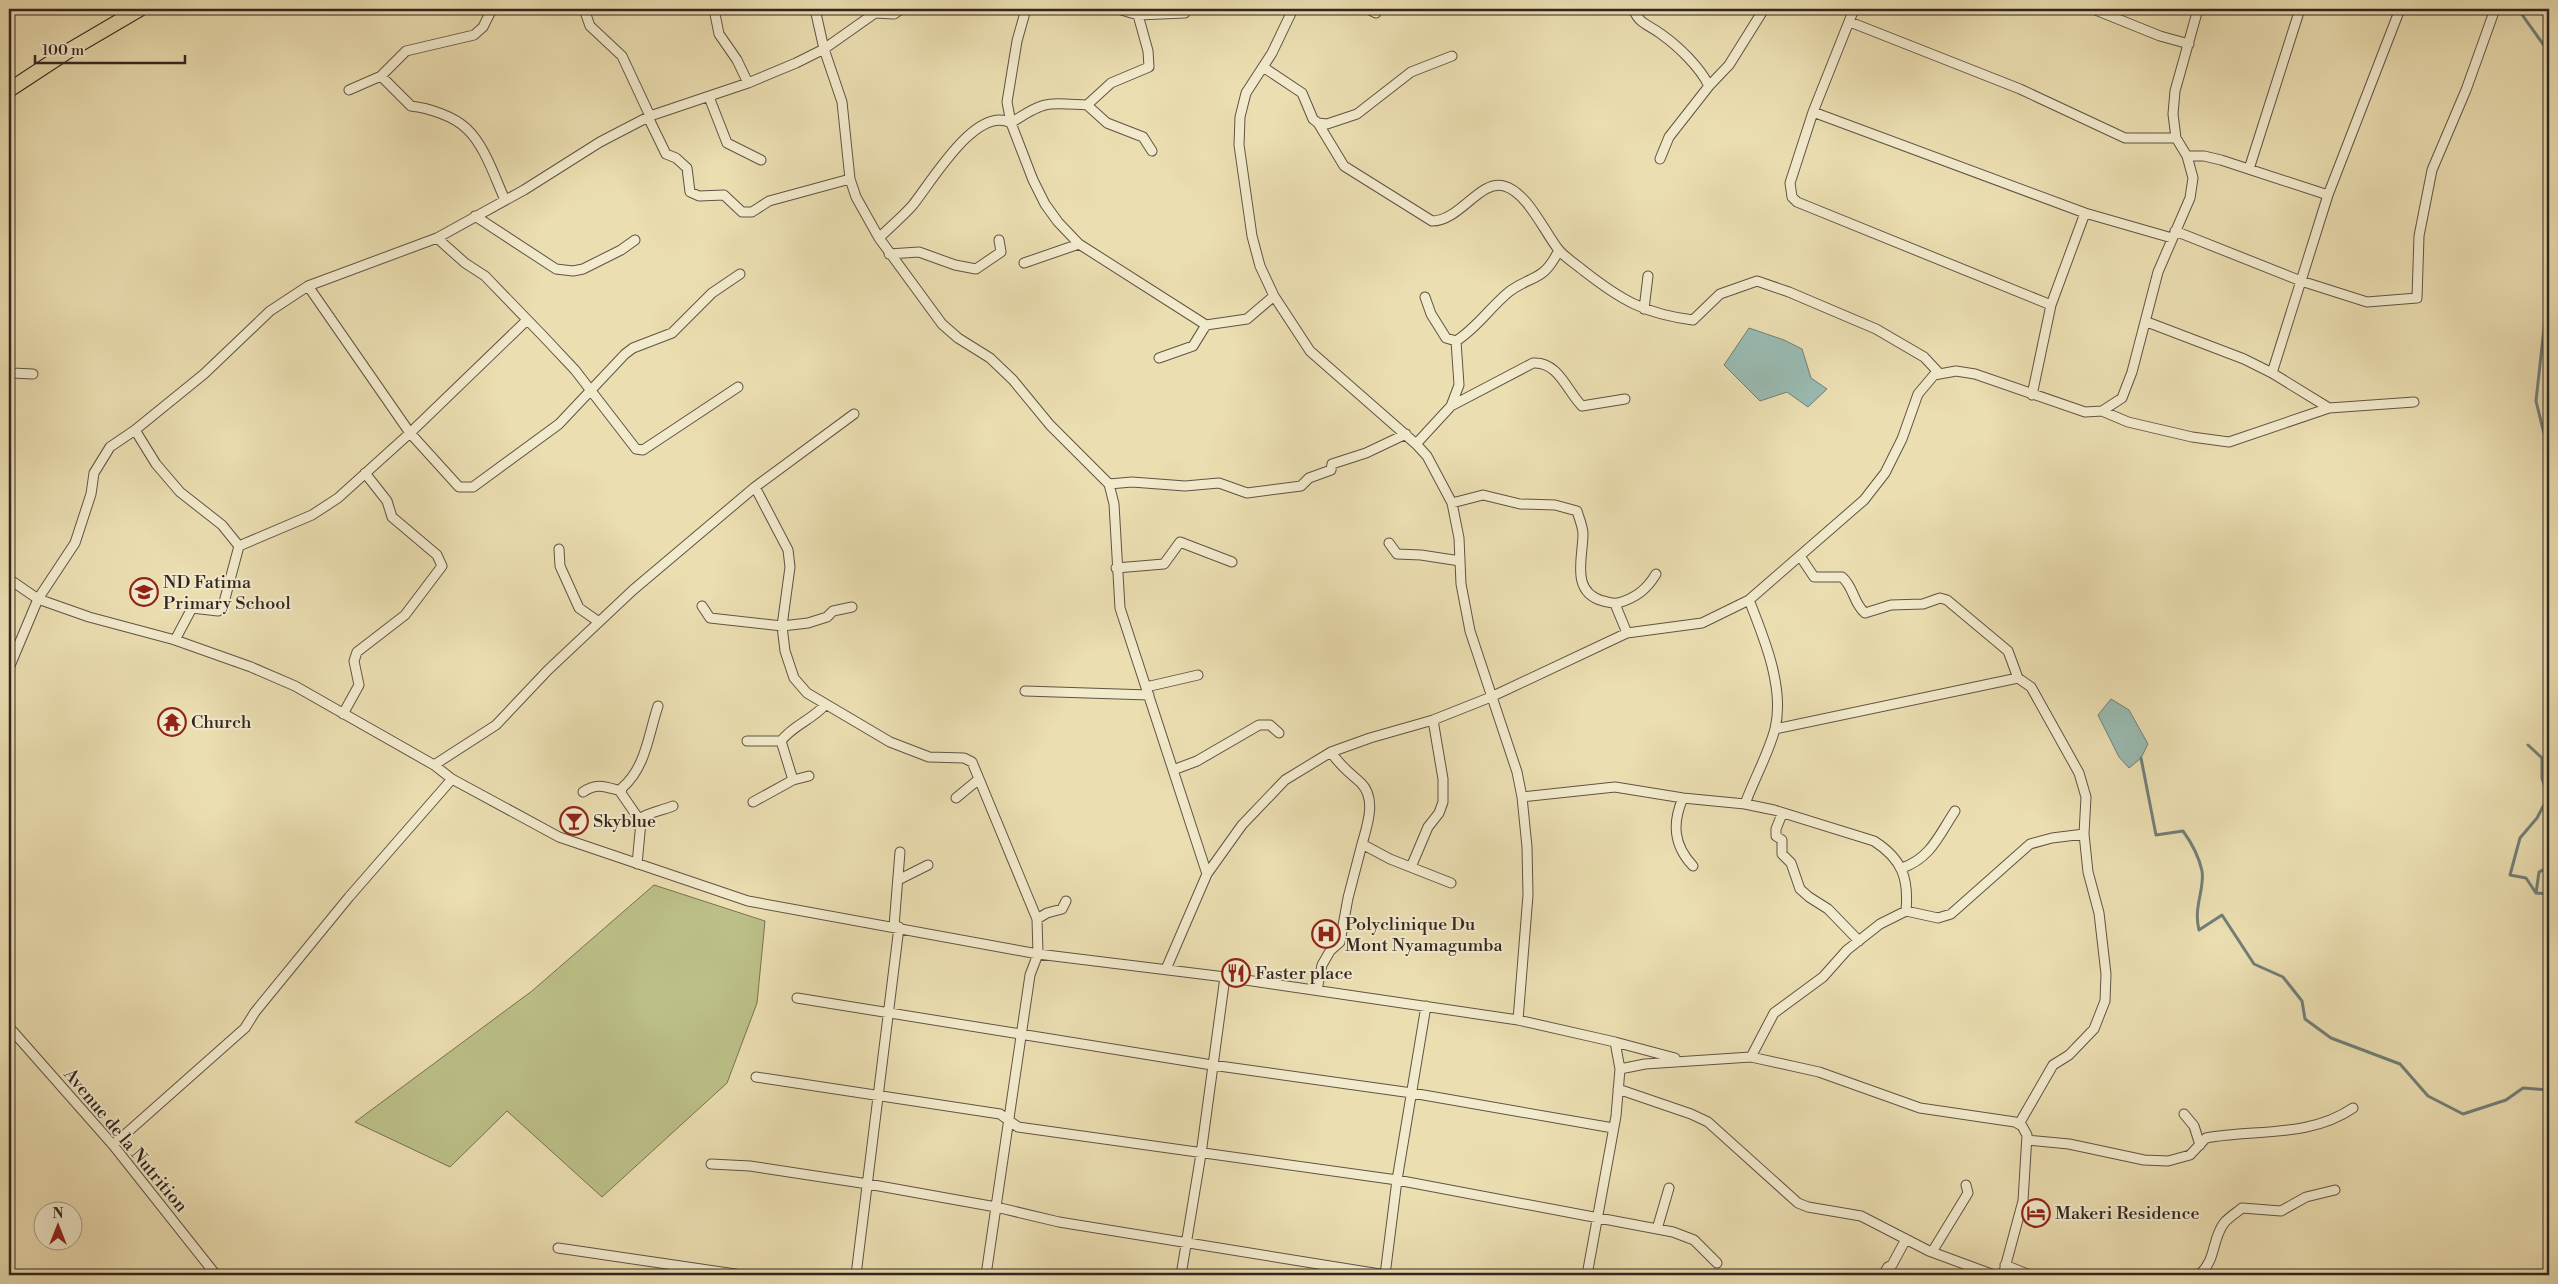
<svg xmlns="http://www.w3.org/2000/svg" width="2558" height="1284" font-family="'Libre Bodoni',serif">
	<rect width="100%" height="100%" fill="#ebdeb1"/>
	<filter id="stains"><feTurbulence type="fractalNoise" baseFrequency=".004" numOctaves="4"/><feColorMatrix values="0 0 0 0 .2 0 0 0 0 .09 0 0 0 0 .02 0 0 0 .5 -.17"/></filter>
	<radialGradient id="worn" r=".72"><stop offset=".6" stop-color="#630" stop-opacity="0"/><stop offset="1" stop-color="#630" stop-opacity=".3"/></radialGradient>
	<path fill="#bcc088" stroke="#777254" d="M 654,885 L 765,921 L 757,1003 L 727,1083 L 602,1197 L 507,1111 L 450,1167 L 355,1122 L 532,991 Z"/>
	<path fill="#99bbb2" stroke="#707f78" d="M 1749,328 L 1784,340 L 1802,349 L 1811,378 L 1827,389 L 1808,407 L 1787,392 L 1760,401 L 1724,365 Z
		M 2111,699 L 2129,710 L 2148,744 L 2141,758 L 2129,768 L 2119,757 L 2098,715 Z"/>
	<g fill="none" stroke-linecap="round" stroke-linejoin="round">
		<path stroke="#707f78" stroke-width="3" d="M 2518,9 L 2548,51 L 2549,58
			M 2549,117 L 2549,133
			M 2549,301 L 2545,319 L 2536,401 L 2549,454
			M 2528,745 L 2542,758 L 2542,778 L 2548,797 L 2537,818 L 2520,838 L 2510,875 L 2526,878 L 2536,893
			M 2141,758 L 2156,835 L 2183,831 C 2191,842 2199,857 2202,871 C 2205,889 2193,907 2199,930 L 2222,915 L 2254,964 L 2283,977 L 2302,1001 L 2305,1019 L 2331,1038 L 2400,1064 L 2428,1096 L 2463,1114 L 2506,1100 L 2523,1088 L 2549,1090
			M 2549,867 L 2539,872 L 2536,893 L 2549,894"/>
		<defs>
			<path id="minor" d="M 584,9 L 590,26 L 622,56 L 650,116
				M 714,9 L 719,34 L 737,60 L 748,83
				M 815,9 L 824,49 L 842,102 L 850,179 L 856,197 L 879,238 L 942,324 L 958,338 L 990,358 L 1013,380 L 1050,425 L 1109,484 L 1114,504 L 1120,608 L 1207,874 L 1166,969
				M 1026,9 L 1017,41 L 1007,102 L 1011,123 L 1033,180 L 1045,204 L 1058,222 L 1079,244 L 1206,325 L 1247,319 L 1274,296
				M 1293,9 L 1272,53 L 1246,93 L 1240,117 L 1239,145 L 1252,236 L 1260,266 L 1274,296 L 1310,351 L 1416,444 L 1427,456 L 1452,503 L 1459,538 L 1461,584 L 1470,631 L 1517,772 L 1522,797 L 1527,847 L 1528,895 L 1518,1020
				M 1368,9 L 1376,13
				M 1633,9 C 1640,25 1648,24 1661,34 C 1678,46 1700,67 1709,86
				M 1854,9 L 1813,112 L 1790,183 L 1792,197 L 1797,202 L 2051,305
				M 2093,9 L 2160,36 L 2189,44
				M 1138,15 L 1185,13
				M 1850,22 L 2020,89 L 2125,138 L 2176,138
				M 1263,67 L 1302,93 L 1313,119 L 1318,123 L 1327,124 L 1357,114 L 1411,72 L 1452,56
				M 381,76 L 411,106 C 428,108 454,116 467,129 C 485,146 495,178 505,200
				M 349,90 L 381,76 L 406,51 L 474,35 L 483,27 L 492,9
				M 709,97 L 727,143 L 761,160
				M 1087,105 L 1107,123 L 1143,137 L 1152,151
				M 1813,112 L 2085,213 L 2172,238
				M 648,117 L 666,154 L 676,158 L 687,168 L 690,192 L 699,196 L 724,195 L 742,212 L 752,212 L 769,201 L 850,179
				M 1318,123 L 1344,166 L 1432,221 C 1460,221 1480,179 1504,186 C 1527,192 1544,231 1558,249 C 1564,257 1576,264 1584,271 C 1621,300 1645,314 1693,320 L 1720,294 L 1757,281 L 1789,292 L 1876,329 L 1924,357 L 1939,373
				M 2187,156 L 2204,156 L 2221,160 L 2328,195
				M 1660,159 L 1669,137 L 1709,86 L 1729,65 L 1764,9
				M 2249,169 L 2300,9
				M 475,216 L 556,269 L 573,271 L 583,269 L 621,250 L 635,240
				M 2175,231 L 2301,281 L 2367,302 L 2417,298 L 2419,236 L 2432,170 L 2466,90 L 2495,9
				M 437,238 L 465,263 L 485,276 L 543,336 L 575,370 L 636,449 L 643,450 L 738,387
				M 879,238 C 889,228 902,217 912,206 C 931,183 976,104 1011,123 C 1045,100 1047,103 1087,105 L 1111,83 L 1149,67 L 1148,51 L 1138,15 L 1118,9
				M 889,254 L 919,252 L 955,265 L 976,269 L 1001,252 L 999,240
				M 1024,263 L 1079,244
				M 308,286 L 410,433 L 459,487 L 473,487 L 559,424 L 625,354 L 633,348 L 672,333 L 712,293 L 740,274
				M 1425,297 L 1431,314 L 1446,338 L 1456,341
				M 1644,309 L 1648,276
				M 2147,322 L 2244,359 L 2272,373 L 2328,195 L 2400,9
				M 1159,358 L 1193,346 L 1206,325
				M 9,368 L 12,373 L 33,374
				M 2272,373 L 2329,408
				M 2032,395 L 2051,305 L 2085,213
				M 1451,406 L 1533,363 C 1558,361 1567,391 1582,406 L 1625,399
				M 2102,411 L 2128,422 L 2192,437 L 2229,442 L 2329,408 L 2414,402
				M 135,430 L 156,464 L 180,492 L 222,525 L 239,546 L 223,606 L 218,611 L 192,608 L 175,640
				M 1416,444 L 1451,406 L 1459,385 L 1456,341 C 1477,328 1491,306 1510,291 C 1534,274 1543,282 1559,250
				M 1109,484 L 1132,482 L 1185,486 L 1219,483 L 1247,493 L 1301,486 L 1309,478 L 1331,470 L 1332,464 L 1366,453 L 1406,434
				M 755,487 L 788,550 L 790,567 L 782,626 L 785,651 L 794,678 L 807,693 L 890,742 L 929,757 L 964,758 L 972,762 L 1037,919 L 1038,954 L 1030,975 L 986,1275
				M 1452,503 L 1483,495 L 1520,504 L 1555,505 L 1577,511 C 1579,518 1583,527 1583,534 C 1583,557 1570,592 1603,601 C 1608,602 1613,604 1618,603 C 1636,598 1647,589 1656,574
				M 1389,543 L 1397,554 L 1421,555 L 1460,561
				M 239,546 L 312,515 L 338,498 L 410,433 L 526,321
				M 559,549 L 560,566 L 579,608 L 599,622
				M 1800,556 L 1814,577 L 1842,577 C 1854,587 1853,603 1865,613 L 1891,605 L 1923,604 L 1940,598 L 1947,600 L 2008,651 L 2018,678
				M 1116,568 L 1164,564 L 1180,542 L 1232,562
				M 9,579 L 38,599 L 89,617 L 175,640 L 251,667 L 295,686 L 434,765 L 452,779 L 559,837 L 748,901 L 1038,954 L 1225,977 L 1518,1020 L 1615,1042 L 1620,1069 L 1645,1064 L 1751,1057 L 1819,1072 L 1920,1108 L 2015,1122 L 2022,1126 L 2027,1135 L 2023,1201 L 2003,1275
				M 1615,604 L 1627,633
				M 702,606 L 710,618 L 782,626 L 808,623 L 827,617 L 833,611 L 852,607
				M 9,668 L 38,599 L 75,543 L 91,494 L 94,473 L 110,447 L 135,430 L 204,374 L 270,311 L 308,286 L 437,238 L 524,190 L 600,142 L 650,116 L 748,83 L 796,63 L 824,49 L 875,13 L 894,14 L 901,9
				M 1146,687 L 1198,675
				M 1025,691 L 1149,695
				M 343,714 L 359,685 L 354,661 L 357,652 L 405,615 L 442,566 L 437,555 L 392,517 L 387,501 L 365,473
				M 1775,729 L 2018,678 L 2031,687 L 2079,773 L 2086,797 L 2084,834 L 2088,872 L 2099,913 L 2106,974 L 2105,1001 L 2094,1029 L 2069,1055 L 2053,1065 L 2019,1124
				M 747,741 L 781,741 L 793,780
				M 781,741 C 793,725 812,720 825,705
				M 1331,752 C 1340,766 1350,773 1361,783 C 1377,799 1367,826 1362,844 L 1390,859 L 1451,883
				M 434,765 L 496,725 L 548,670 L 633,590 L 755,487 L 854,414
				M 1173,770 L 1197,761 L 1259,725 L 1270,725 L 1279,733
				M 583,792 C 597,782 606,787 621,791
				M 1522,797 L 1615,787 L 1683,798 L 1745,804 L 1774,810 L 1874,841 C 1902,859 1909,878 1906,911
				M 956,798 L 979,779
				M 1683,798 C 1672,823 1673,845 1693,866
				M 753,802 L 793,780 L 809,776
				M 1745,804 C 1754,779 1768,755 1775,729 C 1785,688 1764,638 1749,600
				M 1782,814 L 1776,829 L 1776,836 L 1782,840 L 1782,854 L 1791,863 L 1800,889 L 1809,897 L 1828,909 L 1859,941
				M 639,819 C 649,812 661,811 673,806
				M 637,864 L 641,822 L 621,793 L 622,788 C 646,767 648,736 658,706
				M 1411,867 L 1428,827 L 1439,813 L 1443,802 L 1443,779 L 1433,720
				M 1902,868 C 1931,858 1939,835 1955,811
				M 1207,874 L 1242,825 L 1285,780 L 1331,752 L 1370,738 L 1433,720 L 1491,697 L 1627,633 L 1702,623 L 1749,600 L 1864,500 L 1885,473 L 1902,439 L 1918,394 L 1934,375 L 1956,371 L 1975,374 L 2085,412 L 2102,411 L 2122,398 L 2132,372 L 2158,272 L 2190,198 L 2193,178 L 2187,156 L 2176,138 L 2173,114 L 2175,91 L 2198,9
				M 898,880 L 928,865
				M 1037,919 L 1047,913 L 1062,909 L 1066,901
				M 894,926 L 900,852
				M 1317,990 L 1322,965 L 1330,951 L 1340,942 L 1348,898 L 1362,844
				M 797,998 L 1212,1065 L 1412,1093 L 1613,1128
				M 9,1027 L 113,1145 L 216,1275
				M 1615,1042 L 1675,1058
				M 1751,1057 L 1774,1013 L 1823,977 L 1847,950 L 1880,924 L 1906,911 L 1938,918 L 1951,914 L 2030,844 L 2052,838 L 2084,834
				M 756,1077 L 1000,1114 L 1018,1127 L 1397,1180 L 1673,1232 L 1694,1240 L 1717,1263
				M 1618,1089 L 1691,1114 L 1708,1122 L 1798,1203 L 1808,1207 L 1861,1216 L 1929,1251 L 1994,1275
				M 2184,1114 L 2194,1126 L 2200,1145
				M 2027,1140 L 2069,1144 L 2144,1160 L 2168,1161 L 2190,1155 L 2206,1138 C 2255,1129 2309,1138 2353,1108
				M 113,1145 L 245,1028 L 255,1012 L 349,897 L 452,779
				M 711,1164 L 750,1166 L 868,1184 L 996,1207 L 1059,1222 L 1386,1275
				M 1657,1229 L 1669,1188
				M 558,1248 L 742,1275
				M 1932,1252 L 1968,1193 L 1966,1185
				M 2005,1265 L 2030,1275
				M 856,1275 L 899,927
				M 1181,1275 L 1201,1154 L 1225,977
				M 1385,1275 L 1397,1180 L 1426,1006
				M 1587,1275 L 1616,1116 L 1620,1069
				M 1883,1275 L 1888,1267 L 1892,1265 L 1906,1239
				M 2199,1275 C 2217,1259 2211,1241 2224,1223 C 2229,1217 2236,1213 2242,1208 L 2281,1211 L 2306,1197 L 2335,1190"/>
			<path id="primary" d="M 9,90 L 70,50 L 140,9"/>
		</defs>
		<use href="#minor" stroke="#605344" stroke-width="11"/>
		<use href="#primary" stroke="#322520" stroke-width="16"/>
		<use href="#minor" stroke="#f2eacc" stroke-width="9"/>
		<use href="#primary" stroke="#ebdeb1" stroke-width="14"/>
	</g>
	<defs>
		<symbol id="school-ring" viewBox="-11 -11 22 22"><circle r="9.5" fill="#f2eacc" stroke="#8f2418" stroke-width="1.5"/><path d="M0-5L7-2L0 1L-7-2ZM-4 1L0 2.5L4 1V4Q0 6-4 4Z" fill="#8f2418"/></symbol>
		<symbol id="temple-ring" viewBox="-11 -11 22 22"><circle r="9.5" fill="#f2eacc" stroke="#8f2418" stroke-width="1.5"/><path d="M0-6L5-2H3V0L6.5 2.5H4V6H1.5V3h-3V6H-4V2.5H-6.5L-3 0V-2H-5Z" fill="#8f2418"/></symbol>
		<symbol id="bar-ring" viewBox="-11 -11 22 22"><circle r="9.5" fill="#f2eacc" stroke="#8f2418" stroke-width="1.5"/><path d="M-6-5H6L.8 .8V4.5H3.5V6h-7V4.5H-.8V.8Z" fill="#8f2418"/></symbol>
		<symbol id="hospital-ring" viewBox="-11 -11 22 22"><circle r="9.5" fill="#f2eacc" stroke="#8f2418" stroke-width="1.5"/><path d="M-5-5h3v3.5h4V-5h3V5h-3V1.5h-4V5h-3Z" fill="#8f2418"/></symbol>
		<symbol id="restaurant-ring" viewBox="-11 -11 22 22"><circle r="9.5" fill="#f2eacc" stroke="#8f2418" stroke-width="1.5"/><path d="M-5-6h1v4h1v-4h1v4h1v-4h1v5L-1.5 .5V6h-2V.5L-5-1ZM5-6V6H3V1.5H1.5Q1.5-4 5-6Z" fill="#8f2418"/></symbol>
		<symbol id="hotel-ring" viewBox="-11 -11 22 22"><circle r="9.5" fill="#f2eacc" stroke="#8f2418" stroke-width="1.5"/><path d="M-6-4.5h1.5V1H6V5H4.5V3h-9V5H-6ZM-4 0a1.8 1.8 0 1 1 3.6 0ZM.5 0V-2.5h3Q6-2.5 6 0Z" fill="#8f2418"/></symbol>
	</defs>
	<g fill-rule="evenodd">
		<use href="#school-ring" x="128" y="576" width="32" height="32"/>
		<use href="#temple-ring" x="156" y="706" width="32" height="32"/>
		<use href="#bar-ring" x="558" y="805" width="32" height="32"/>
		<use href="#hospital-ring" x="1310" y="918" width="32" height="32"/>
		<use href="#restaurant-ring" x="1220" y="957" width="32" height="32"/>
		<use href="#hotel-ring" x="2020" y="1197" width="32" height="32"/>
	</g>
	<g text-anchor="middle" stroke-width="4" stroke-linejoin="round" paint-order="stroke">
		<g font-size="18" fill="#322520" stroke="#f2eacc" text-anchor="start">
			<text x="163" y="588">ND Fatima<tspan x="163" dy="21">Primary School</tspan></text>
			<text x="191" y="728">Church</text>
			<text x="593" y="827">Skyblue</text>
			<text x="1345" y="930">Polyclinique Du<tspan x="1345" dy="21">Mont Nyamagumba</tspan></text>
			<text x="1255" y="979">Faster place</text>
			<text x="2055" y="1219">Makeri Residence</text>
		</g>
		<g font-size="18" fill="#322520" stroke="#f2eacc">
			<text transform="translate(126 1140) rotate(50)" y="6">Avenue de la Nutrition</text>
		</g>
	</g>
	<rect width="2558" height="1284" fill="none" stroke="#ebdeb1" stroke-width="30"/>
	<rect x="10" y="10" width="2538" height="1264" fill="none" stroke="#322520" stroke-width="2.5"/>
	<rect x="15" y="15" width="2528" height="1254" fill="none" stroke="#322520"/>
	<g transform="translate(58 1226)"><circle r="24" fill="#f2eacc" stroke="#a59b87"/>
	<path d="M0-4L9 19L0 12L-9 19Z" fill="#8f2418"/>
	<text y="-8" font-size="14" font-weight="bold" text-anchor="middle" fill="#322520">N</text>
	</g>
	<path d="M35 55v8h150v-8" fill="none" stroke="#322520" stroke-width="2.5"/>
	<text x="42" y="55" font-size="15" fill="#322520" stroke="#f2eacc" stroke-width="4" paint-order="stroke">100 m</text>
	<rect width="100%" height="100%" filter="url(#stains)"/>
	<rect width="100%" height="100%" fill="url(#worn)"/>
</svg>
